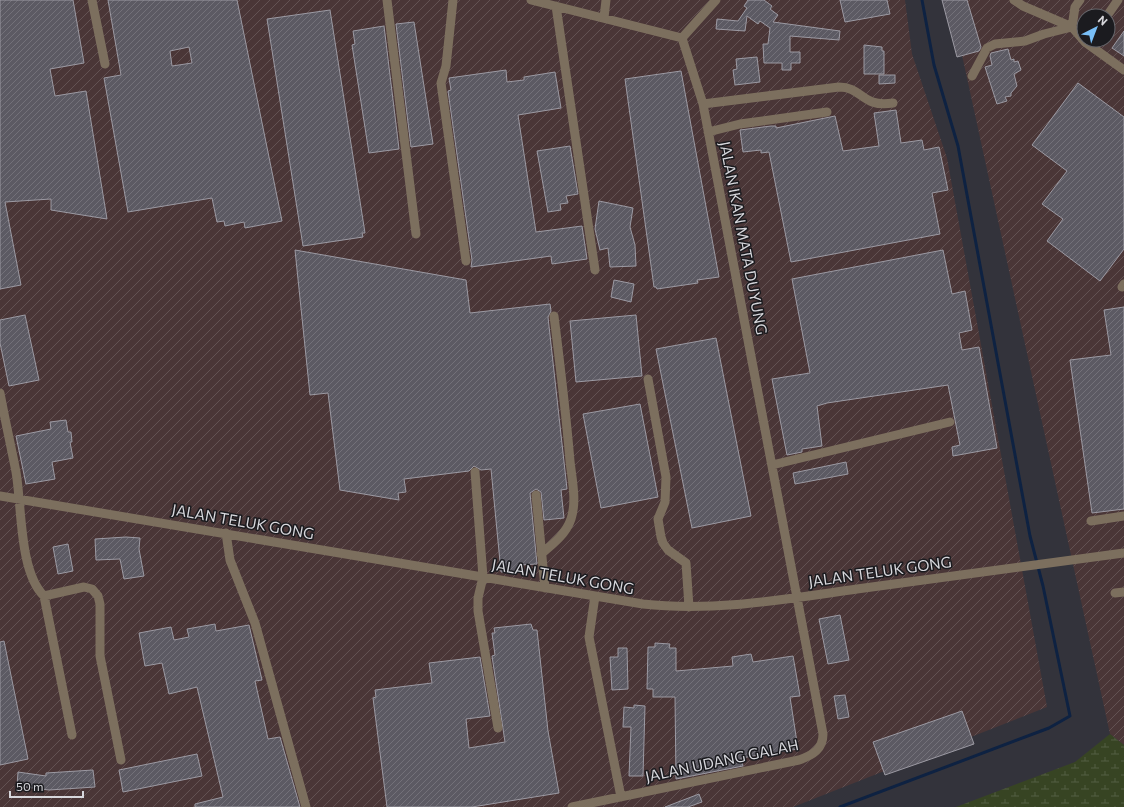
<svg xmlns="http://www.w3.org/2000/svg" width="1124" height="807" font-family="Commissioner,sans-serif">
	<defs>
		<pattern id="industrial-furrows" width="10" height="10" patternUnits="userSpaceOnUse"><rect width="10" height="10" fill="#4a3637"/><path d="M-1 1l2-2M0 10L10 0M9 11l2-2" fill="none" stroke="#635253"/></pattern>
		<pattern id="wetland-marsh" width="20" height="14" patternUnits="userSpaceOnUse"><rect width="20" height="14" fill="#374423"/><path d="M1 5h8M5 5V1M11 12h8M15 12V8" fill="none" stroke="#535e42"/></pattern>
		<pattern id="building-hatch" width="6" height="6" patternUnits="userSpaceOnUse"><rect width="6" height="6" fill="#5c5a63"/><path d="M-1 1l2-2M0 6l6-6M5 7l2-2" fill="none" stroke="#737179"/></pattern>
	</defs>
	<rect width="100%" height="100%" fill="#33333b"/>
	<path fill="url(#industrial-furrows)" fill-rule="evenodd" d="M 0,0 L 905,0 L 912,54 L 947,158 L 1047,707 L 793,807 L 0,807 Z
		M 950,0 L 1124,0 L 1124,745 L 1110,734 ZM 1084,16 L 1108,16 L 1108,40 L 1084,40 Z"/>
	<path fill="url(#wetland-marsh)" d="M 1110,734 L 1124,745 L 1124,807 L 956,807 L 1075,762 Z"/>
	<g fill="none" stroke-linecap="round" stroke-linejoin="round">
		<path stroke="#0e2242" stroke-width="3" d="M 840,807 L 1049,728 L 1070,716 L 1043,586 L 1030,536 L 958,146 L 934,65 L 922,0"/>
	</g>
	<path fill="url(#building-hatch)" stroke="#9c9aa3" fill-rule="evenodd" d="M 0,0 L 73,0 L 84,63 L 50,69 L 55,96 L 86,91 L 107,219 L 51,210 L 51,199 L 5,202 L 21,285 L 0,289 Z
		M 108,0 L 237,0 L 282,221 L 245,228 L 244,222 L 225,226 L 224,221 L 217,222 L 212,198 L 128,212 L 104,78 L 121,75 ZM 189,47 L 192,63 L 172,66 L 170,51 Z
		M 748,0 L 764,0 L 772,6 L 770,9 L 778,15 L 773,22 L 840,31 L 839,40 L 790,36 L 790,52 L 800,52 L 800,63 L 791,63 L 791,70 L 782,70 L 782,63 L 764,63 L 763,44 L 768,44 L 770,28 L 760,21 L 758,24 L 747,16 L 745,31 L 716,29 L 717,19 L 738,21 L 747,8 L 744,6 Z
		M 840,0 L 887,0 L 890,14 L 845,22 Z
		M 942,0 L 967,0 L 981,47 L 979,51 L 957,57 Z
		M 330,10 L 365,233 L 362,233 L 363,237 L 303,246 L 267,19 Z
		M 414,22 L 433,144 L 411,147 L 396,24 Z
		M 384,26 L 399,149 L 369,153 L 352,45 L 355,44 L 353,31 Z
		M 1124,31 L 1124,56 L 1112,48 Z
		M 864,45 L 882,47 L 882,51 L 884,51 L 884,74 L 864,74 Z
		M 1008,49 L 1011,60 L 1014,59 L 1014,62 L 1018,61 L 1021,70 L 1014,74 L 1017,86 L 1011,93 L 1011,96 L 1005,97 L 1007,101 L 997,104 L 985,67 L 992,65 L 990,56 L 991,53 Z
		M 757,57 L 760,82 L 735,85 L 733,70 L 737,69 L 736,59 Z
		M 506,70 L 507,82 L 524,80 L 524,77 L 555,72 L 561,108 L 518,115 L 536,232 L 582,226 L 587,259 L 552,264 L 551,256 L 471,267 L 472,260 L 448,91 L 451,90 L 449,78 Z
		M 681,71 L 719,277 L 697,280 L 698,283 L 657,289 L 656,287 L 654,287 L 625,79 Z
		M 879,75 L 895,75 L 895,83 L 879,84 Z
		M 1078,83 L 1124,117 L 1124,249 L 1100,281 L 1047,241 L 1063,219 L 1042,204 L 1067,171 L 1032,145 Z
		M 896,110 L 901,143 L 922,140 L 924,150 L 939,147 L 948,190 L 932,193 L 940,234 L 791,262 L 769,152 L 761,153 L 761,150 L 743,152 L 740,130 L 771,126 L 776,126 L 776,128 L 835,116 L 843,151 L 879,146 L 874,113 Z
		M 570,146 L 578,194 L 566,196 L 568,203 L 560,204 L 561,210 L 548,212 L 537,151 Z
		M 599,201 L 633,208 L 630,227 L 635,245 L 636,266 L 610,267 L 608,248 L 600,250 L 595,229 Z
		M 295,250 L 466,280 L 470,313 L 550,304 L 551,311 L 548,317 L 567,489 L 561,490 L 564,518 L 544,520 L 541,492 L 536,489 L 530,493 L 537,564 L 519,565 L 520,571 L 501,572 L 491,469 L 481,470 L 474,466 L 469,471 L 404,479 L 406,492 L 398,493 L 399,500 L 340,490 L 328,393 L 310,395 Z
		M 943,250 L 952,294 L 965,291 L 972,330 L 959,333 L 962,350 L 979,347 L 997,448 L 953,456 L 952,447 L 960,445 L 948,385 L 827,403 L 817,406 L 822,446 L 802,449 L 802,452 L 787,455 L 772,379 L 810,373 L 792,279 Z
		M 614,280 L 634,284 L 631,302 L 611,297 Z
		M 1124,307 L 1124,509 L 1092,513 L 1070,360 L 1111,355 L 1104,310 Z
		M 25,315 L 39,380 L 9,386 L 0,343 L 0,320 Z
		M 636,315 L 642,376 L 576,382 L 570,321 Z
		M 716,338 L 751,516 L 692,528 L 656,349 Z
		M 640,404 L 658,497 L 601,508 L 583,414 Z
		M 66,420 L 68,432 L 71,432 L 72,442 L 70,442 L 73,458 L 52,462 L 55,479 L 26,484 L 16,436 L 51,429 L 50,422 Z
		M 846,462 L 848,474 L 795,484 L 793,473 Z
		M 126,537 L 140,538 L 139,549 L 144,576 L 124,579 L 120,559 L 96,560 L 95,539 Z
		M 68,544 L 73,571 L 58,574 L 53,547 Z
		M 840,615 L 849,660 L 828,664 L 819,619 Z
		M 215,624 L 216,631 L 249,625 L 262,680 L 255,681 L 268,739 L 280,737 L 300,807 L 195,807 L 195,804 L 223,797 L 197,687 L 169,694 L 162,663 L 145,666 L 139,633 L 171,627 L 174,640 L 189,637 L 187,629 Z
		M 531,624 L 533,630 L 537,630 L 548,731 L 559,793 L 472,807 L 387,807 L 373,698 L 376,697 L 375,690 L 432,683 L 429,663 L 480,657 L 490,716 L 466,719 L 469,748 L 505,742 L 492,656 L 495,655 L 492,633 L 495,633 L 494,628 Z
		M 4,641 L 28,759 L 0,765 L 0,642 Z
		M 655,643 L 670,644 L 669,648 L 676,648 L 676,671 L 733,666 L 732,657 L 751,654 L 753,662 L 793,656 L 800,696 L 790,697 L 798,749 L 741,758 L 743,766 L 676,779 L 675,697 L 653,697 L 653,689 L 647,689 L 648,647 L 655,647 Z
		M 618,648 L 627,648 L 628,689 L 612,690 L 610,657 L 618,657 Z
		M 845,695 L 849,717 L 838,719 L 834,696 Z
		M 634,705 L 645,706 L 643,776 L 629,776 L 631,727 L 623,727 L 624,707 L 634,708 Z
		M 962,711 L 974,744 L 885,775 L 873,742 Z
		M 197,754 L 202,776 L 123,792 L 119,770 Z
		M 93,770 L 95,787 L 49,790 L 17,786 L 18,772 L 46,776 L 46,773 Z
		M 699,794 L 702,802 L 688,807 L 665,807 Z"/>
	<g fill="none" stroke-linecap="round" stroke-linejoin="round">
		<path stroke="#7c6f5e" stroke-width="9" d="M 92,0 L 105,64
			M 387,0 L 416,234
			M 453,0 L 446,66 L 441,83 L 466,261
			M 531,0 L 682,38 L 703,104 L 823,734 C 823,749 813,755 799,760 L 572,807
			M 1014,0 L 1023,6 L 1072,27
			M 1080,0 L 1075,7 L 1072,27 L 1085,42 L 1124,70
			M 556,6 L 595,270
			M 1109,13 L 1118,0
			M 604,18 L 606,0
			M 682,38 L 716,0
			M 972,76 L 987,48 L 995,44 L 1025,41 L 1044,34 L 1072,27
			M 703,104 L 839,87 C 863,87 861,108 893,103
			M 708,132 L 740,124 L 827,112
			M 1122,287 L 1124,284
			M 648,379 L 666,477 L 665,502 L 658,519 L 661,537 L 663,543 L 668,550 L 686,563 L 689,607
			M 0,393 C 5,420 11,446 16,472 C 22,506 19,572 44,596 L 84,587 L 92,589 L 98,596 L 100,604 L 100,656 L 121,760
			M 772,465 L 950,422
			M 475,472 L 483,577 L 478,598 L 478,611 L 498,728
			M 536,495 L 545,588
			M 0,496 L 643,604 C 714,612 786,599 857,589 C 946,577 1035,565 1124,553
			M 1091,521 L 1124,516
			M 226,533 L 230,560 L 255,623 L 306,807
			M 541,554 C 553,544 566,534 571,519 C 577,501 572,480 570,461 C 566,413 560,364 554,316
			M 1115,593 L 1124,592
			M 44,596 L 72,735
			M 595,596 L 589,637 L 621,797"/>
	</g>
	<g text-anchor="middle" stroke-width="3" stroke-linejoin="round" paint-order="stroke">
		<g font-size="15" fill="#d7d7dc" stroke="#1b1b1f">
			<text transform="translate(743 238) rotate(79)" y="5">JALAN IKAN MATA DUYUNG</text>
			<text transform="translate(243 522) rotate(10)" y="5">JALAN TELUK GONG</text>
			<text transform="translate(880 572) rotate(-8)" y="5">JALAN TELUK GONG</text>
			<text transform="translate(563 577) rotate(10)" y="5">JALAN TELUK GONG</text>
			<text transform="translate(722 761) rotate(-12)" y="5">JALAN UDANG GALAH</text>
		</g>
	</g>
	<g transform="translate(1096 28) rotate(42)"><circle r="19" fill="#1b1b1f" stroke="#66666b"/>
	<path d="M0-3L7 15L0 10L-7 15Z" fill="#79bff8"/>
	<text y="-6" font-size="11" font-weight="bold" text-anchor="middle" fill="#d7d7dc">N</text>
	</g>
	<path d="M10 791v6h73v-6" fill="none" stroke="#d7d7dc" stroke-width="2"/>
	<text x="16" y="791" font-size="12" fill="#d7d7dc" stroke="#1b1b1f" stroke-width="3" paint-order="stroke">50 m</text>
</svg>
